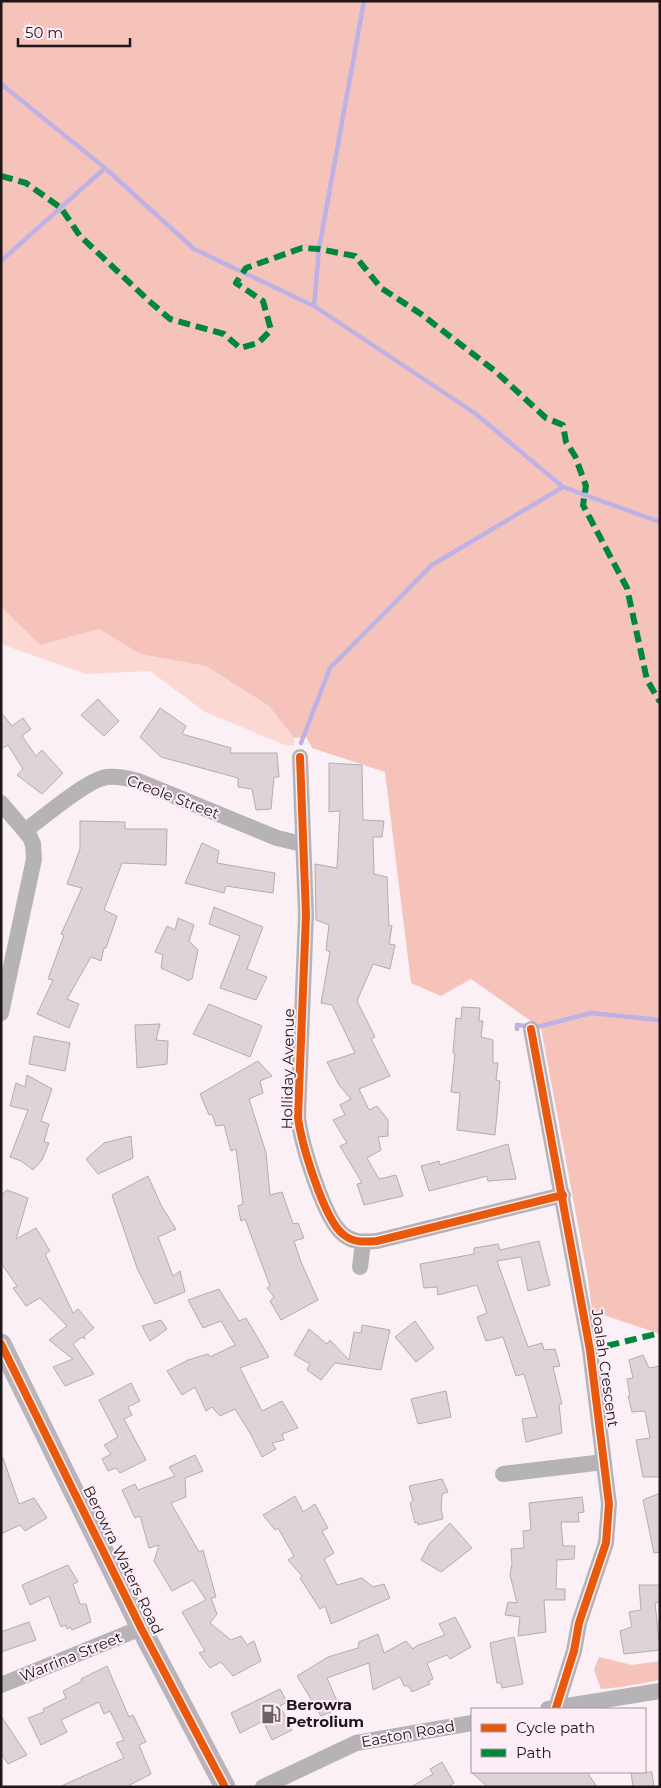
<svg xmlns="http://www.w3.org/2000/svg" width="661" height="1788" font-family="Montserrat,sans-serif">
	<rect width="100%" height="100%" fill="#faf0f5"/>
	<path fill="#fcd8d3" d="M 1,607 L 40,645 L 99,629 L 140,654 L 206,666 L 269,706 L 294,738 L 294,746 L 285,745 L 205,712 L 150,671 L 86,674 L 1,644 Z"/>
	<path fill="#f5c3ba" d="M 1,1 L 660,1 L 660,1334 L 592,1311 L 587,1273 L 541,1028 L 471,979 L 441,996 L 411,983 L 385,772 L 312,748 L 306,737 L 294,738 L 269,706 L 206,666 L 140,654 L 99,629 L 40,645 L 1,607 Z
		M 599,1657 L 632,1665 L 660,1661 L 660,1680 L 621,1687 L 601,1689 L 594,1670 Z"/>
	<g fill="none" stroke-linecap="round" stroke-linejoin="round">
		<path stroke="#beb2e5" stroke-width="4.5" d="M 1,84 L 105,168 L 194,249 L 314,306 L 476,414 L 563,487 L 660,522
			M 1,261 L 105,168
			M 314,306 L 319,249 L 364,1
			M 301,743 L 330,668 L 432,565 L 563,487
			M 517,1029 L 517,1025 L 537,1027 L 591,1013 L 660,1020"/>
	</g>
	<path fill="#ded4d7" stroke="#b5acaf" d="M 98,699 L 119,721 L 104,736 L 81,715 Z
		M 160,708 L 186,726 L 182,734 L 231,748 L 230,753 L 277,753 L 279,777 L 274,777 L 271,809 L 256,810 L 252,789 L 238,787 L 238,778 L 161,757 L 140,737 Z
		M 1,712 L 12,726 L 23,718 L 31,729 L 22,736 L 36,756 L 42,750 L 63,773 L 42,794 L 17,775 L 23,769 L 8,745 L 1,749 Z
		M 329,763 L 362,765 L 363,820 L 384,821 L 382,837 L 373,837 L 374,874 L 387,877 L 389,925 L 392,926 L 389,944 L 395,945 L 390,969 L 373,964 L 357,1001 L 375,1037 L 371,1039 L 390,1076 L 359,1089 L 369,1110 L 377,1106 L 388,1120 L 388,1136 L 378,1137 L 381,1150 L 367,1158 L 379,1179 L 396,1175 L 403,1196 L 364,1205 L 357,1184 L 362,1183 L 340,1146 L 347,1143 L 333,1120 L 345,1115 L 340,1105 L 351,1099 L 339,1085 L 327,1062 L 355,1053 L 332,1005 L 321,1003 L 330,952 L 326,950 L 329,925 L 316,920 L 315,864 L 337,868 L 340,811 L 329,812 Z
		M 80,821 L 125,822 L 125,829 L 167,829 L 166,865 L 122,863 L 104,910 L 117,916 L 106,948 L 104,948 L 101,961 L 91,957 L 67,999 L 79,1004 L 69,1028 L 37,1014 L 53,980 L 48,979 L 64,935 L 61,934 L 82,888 L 67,884 L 80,849 Z
		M 202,843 L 219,851 L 217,863 L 275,873 L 273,893 L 226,886 L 224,893 L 185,883 Z
		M 214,907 L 263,927 L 247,969 L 267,977 L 256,1000 L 220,988 L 240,936 L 209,924 Z
		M 178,918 L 194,925 L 189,941 L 198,950 L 192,979 L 190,979 L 189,981 L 161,968 L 163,955 L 155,952 L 167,926 L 175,930 Z
		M 209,1004 L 262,1026 L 250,1057 L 193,1034 Z
		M 462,1007 L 480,1008 L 479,1021 L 483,1021 L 481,1037 L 493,1040 L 493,1063 L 498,1063 L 496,1080 L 500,1081 L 495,1135 L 457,1130 L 460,1093 L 451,1092 L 455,1054 L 453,1053 L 456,1018 L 461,1019 Z
		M 160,1024 L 156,1040 L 168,1041 L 167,1064 L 137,1068 L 135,1025 Z
		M 34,1036 L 70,1043 L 65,1071 L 29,1064 Z
		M 258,1061 L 272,1076 L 260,1081 L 263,1093 L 249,1099 L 266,1153 L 270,1195 L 282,1192 L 293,1224 L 298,1223 L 304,1238 L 294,1241 L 301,1262 L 318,1300 L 281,1320 L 270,1301 L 274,1297 L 267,1288 L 270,1286 L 245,1219 L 241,1221 L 238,1206 L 243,1204 L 236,1149 L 231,1151 L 224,1125 L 216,1126 L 212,1114 L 209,1115 L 200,1094 Z
		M 27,1075 L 52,1089 L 41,1121 L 49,1124 L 44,1142 L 49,1143 L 42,1160 L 33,1170 L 21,1161 L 10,1157 L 28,1110 L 10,1106 L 16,1083 L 25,1087 Z
		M 131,1136 L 133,1158 L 98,1174 L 86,1159 L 104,1143 Z
		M 508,1144 L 516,1179 L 488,1181 L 487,1176 L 429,1191 L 421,1166 L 439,1161 L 440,1165 Z
		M 148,1176 L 162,1207 L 176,1229 L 158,1237 L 173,1276 L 180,1271 L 185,1292 L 155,1304 L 137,1268 L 112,1195 Z
		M 7,1190 L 28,1198 L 16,1239 L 36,1228 L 50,1251 L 45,1254 L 73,1313 L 78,1309 L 94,1328 L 84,1336 L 85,1339 L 82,1337 L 73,1344 L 94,1374 L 65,1386 L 53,1367 L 73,1359 L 49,1340 L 67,1326 L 40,1298 L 26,1306 L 13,1288 L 17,1286 L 1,1263 L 1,1195 Z
		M 539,1241 L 550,1285 L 528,1291 L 521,1257 L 497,1261 L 528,1347 L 542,1343 L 544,1350 L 555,1349 L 560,1366 L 553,1367 L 562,1404 L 559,1404 L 562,1433 L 526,1442 L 522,1419 L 537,1417 L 524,1374 L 516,1376 L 503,1337 L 486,1341 L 477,1317 L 487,1313 L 477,1285 L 438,1295 L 437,1287 L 424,1288 L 420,1264 L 474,1254 L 474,1248 L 498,1244 L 500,1250 Z
		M 219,1289 L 239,1321 L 246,1318 L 269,1357 L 240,1368 L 262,1411 L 282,1401 L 298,1428 L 282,1434 L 284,1440 L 272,1443 L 276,1449 L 262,1457 L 250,1433 L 235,1409 L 220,1416 L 212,1407 L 206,1411 L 195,1387 L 182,1395 L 167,1371 L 188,1360 L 208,1354 L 210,1357 L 235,1345 L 221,1321 L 203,1328 L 188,1300 Z
		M 161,1320 L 167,1329 L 150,1341 L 142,1326 Z
		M 415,1321 L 434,1348 L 416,1362 L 395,1337 Z
		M 362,1325 L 390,1330 L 381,1370 L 335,1363 L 321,1380 L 307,1370 L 310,1364 L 294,1355 L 309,1329 L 327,1344 L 330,1340 L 349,1360 L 354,1332 L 361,1333 Z
		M 643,1355 L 649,1368 L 660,1366 L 660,1477 L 643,1477 L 636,1440 L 650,1438 L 645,1411 L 632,1412 L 628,1396 L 630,1396 L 627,1379 L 633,1378 L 629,1360 Z
		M 131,1383 L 140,1401 L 128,1407 L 132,1415 L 124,1419 L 146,1460 L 120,1473 L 116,1468 L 108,1471 L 102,1459 L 111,1454 L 104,1445 L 118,1437 L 99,1400 Z
		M 446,1391 L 451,1417 L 418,1424 L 411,1399 Z
		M 195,1455 L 203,1471 L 185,1478 L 186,1497 L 171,1503 L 199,1552 L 203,1550 L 216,1597 L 211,1598 L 217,1614 L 210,1623 L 231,1640 L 241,1636 L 247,1645 L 254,1641 L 261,1661 L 233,1676 L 221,1662 L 210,1668 L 199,1653 L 205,1651 L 182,1612 L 206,1600 L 193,1580 L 172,1591 L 154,1561 L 159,1545 L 149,1548 L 140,1516 L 135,1518 L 122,1490 L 135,1484 L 138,1490 L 175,1476 L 169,1467 Z
		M 1,1458 L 3,1458 L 19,1504 L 34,1498 L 47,1518 L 25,1531 L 20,1525 L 1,1534 Z
		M 442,1479 L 448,1492 L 442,1494 L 441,1508 L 443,1519 L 418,1525 L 417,1522 L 415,1523 L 410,1503 L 413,1501 L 409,1486 Z
		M 660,1493 L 660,1552 L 654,1553 L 643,1500 Z
		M 295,1496 L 303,1512 L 315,1504 L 328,1528 L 322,1531 L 334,1553 L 324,1559 L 337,1585 L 362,1578 L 373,1587 L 384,1584 L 390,1598 L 331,1624 L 325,1606 L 320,1609 L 300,1578 L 302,1576 L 288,1560 L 294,1556 L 278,1528 L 275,1530 L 263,1515 Z
		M 582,1497 L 584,1512 L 578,1513 L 579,1522 L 561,1522 L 563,1546 L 575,1546 L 574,1559 L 557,1560 L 556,1589 L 565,1589 L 565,1600 L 544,1600 L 546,1632 L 518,1636 L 520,1617 L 505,1615 L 508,1602 L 517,1603 L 510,1575 L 512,1564 L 511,1549 L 524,1548 L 523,1531 L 531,1530 L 529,1503 Z
		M 450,1523 L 472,1548 L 441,1572 L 421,1560 L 430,1543 Z
		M 68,1565 L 78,1582 L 73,1584 L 80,1604 L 86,1604 L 91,1622 L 72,1630 L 70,1627 L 67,1629 L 66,1625 L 61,1627 L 49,1596 L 30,1605 L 22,1585 Z
		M 639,1585 L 660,1585 L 660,1602 L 655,1603 L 660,1650 L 624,1654 L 620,1631 L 632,1627 L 629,1612 L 641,1610 Z
		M 455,1617 L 471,1647 L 450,1659 L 447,1655 L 427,1663 L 433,1679 L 428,1681 L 430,1684 L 412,1692 L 409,1686 L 404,1686 L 400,1677 L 373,1690 L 369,1663 L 327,1678 L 340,1708 L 321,1716 L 297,1676 L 328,1657 L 358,1648 L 359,1642 L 378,1634 L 384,1653 L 406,1641 L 413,1649 L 416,1646 L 445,1635 L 439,1624 Z
		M 29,1622 L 36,1640 L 1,1652 L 1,1632 Z
		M 514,1637 L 523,1684 L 502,1688 L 501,1683 L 497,1683 L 490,1643 Z
		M 107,1666 L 129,1717 L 133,1715 L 146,1742 L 139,1745 L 151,1774 L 126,1787 L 59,1787 L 124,1758 L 116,1743 L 124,1740 L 110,1711 L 104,1714 L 99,1702 L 61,1720 L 67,1732 L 41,1745 L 28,1718 L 44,1712 L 43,1709 L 66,1698 L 63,1691 L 82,1681 L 81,1679 Z
		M 280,1689 L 287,1702 L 280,1706 L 292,1730 L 272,1740 L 263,1721 L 240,1733 L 231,1713 Z
		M 1,1716 L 27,1755 L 8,1764 L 1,1754 Z
		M 442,1762 L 454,1783 L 447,1787 L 411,1787 L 433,1774 L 430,1769 Z
		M 471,1772 L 587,1772 L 597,1787 L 488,1787 Z
		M 631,1772 L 652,1772 L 654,1787 L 633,1787 Z"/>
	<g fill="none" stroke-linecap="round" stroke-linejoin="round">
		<path stroke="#b6b3b6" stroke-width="16" d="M 300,757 L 306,915 L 298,1117 C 301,1142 324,1221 344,1235 C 354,1243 365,1242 377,1241 L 563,1195
			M 1,803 L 30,837 L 33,844 L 34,859 L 1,1013
			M 26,830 C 44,817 88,779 107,777 C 118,776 127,778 138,781 L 277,838 L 302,844
			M 531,1029 L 590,1350 L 609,1504 L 606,1543 L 579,1623 L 574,1651 L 556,1708
			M 360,1267 L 363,1243
			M 503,1474 L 604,1462
			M 1,1685 L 141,1628
			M 548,1709 L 660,1691
			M 263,1787 L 356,1743 L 472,1723"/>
		<path stroke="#bab4b9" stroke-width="21" d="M 1,1344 L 141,1628 L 225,1787"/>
		<path stroke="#00873e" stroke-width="6" stroke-dasharray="12 6" stroke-linecap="butt" d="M 1,176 L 26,183 L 61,208 L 80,236 L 148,300 L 170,319 L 224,334 L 240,348 L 258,343 L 271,330 L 263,301 L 236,283 L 246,268 L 302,248 L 319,249 L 355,256 L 381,288 L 421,314 L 495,371 L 546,418 L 563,425 L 566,442 L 575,456 L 586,486 L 583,505 L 627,588 L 647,680 L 660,702
			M 590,1350 L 660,1333"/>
		<defs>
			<path id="cycleway" d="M 300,757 L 306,915 L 298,1117 C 301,1142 324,1221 344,1235 C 354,1243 365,1242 377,1241 L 563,1195
				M 531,1029 L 590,1350 L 609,1504 L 606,1543 L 579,1623 L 574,1651 L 556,1708
				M 1,1344 L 141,1628 L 225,1787"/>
		</defs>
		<use href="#cycleway" stroke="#fdedf6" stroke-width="11"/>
		<use href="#cycleway" stroke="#e8590c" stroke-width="8"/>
	</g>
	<defs>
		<symbol id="fuel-bare" viewBox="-9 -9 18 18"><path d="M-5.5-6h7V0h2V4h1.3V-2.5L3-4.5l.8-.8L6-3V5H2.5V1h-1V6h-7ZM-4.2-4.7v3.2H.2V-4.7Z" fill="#6c6267" stroke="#fdedf6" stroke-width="2.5" paint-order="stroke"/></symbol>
	</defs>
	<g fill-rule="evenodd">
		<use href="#fuel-bare" x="257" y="1700" width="28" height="28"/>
	</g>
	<g text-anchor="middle" stroke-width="4" stroke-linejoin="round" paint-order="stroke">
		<g font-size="15" fill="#1f161b" stroke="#fdedf6">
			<text transform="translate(173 797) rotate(21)" y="5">Creole Street</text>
			<text transform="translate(288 1069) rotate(-89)" y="5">Holliday Avenue</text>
			<text transform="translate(605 1368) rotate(82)" y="5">Joalah Crescent</text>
			<text transform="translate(123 1560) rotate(64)" y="5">Berowra Waters Road</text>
			<text transform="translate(71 1657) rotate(-22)" y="5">Warrina Street</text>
			<text transform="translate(408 1734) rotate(-10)" y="5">Easton Road</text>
		</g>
		<g font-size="15" font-weight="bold" fill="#1f161b" stroke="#fdedf6" text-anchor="start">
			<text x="286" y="1710">Berowra<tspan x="286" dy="17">Petrolium</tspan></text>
		</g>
	</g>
	<rect width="661" height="1788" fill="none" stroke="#1f161b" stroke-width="5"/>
	<rect x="471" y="1708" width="175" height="65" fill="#fdedf6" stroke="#a4979e"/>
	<rect x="481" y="1724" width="25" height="8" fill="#e8590c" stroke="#a4979e"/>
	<text x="516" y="1733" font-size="15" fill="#1f161b">Cycle path</text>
	<rect x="481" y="1749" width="25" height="8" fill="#00873e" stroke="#a4979e"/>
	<text x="516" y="1758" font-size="15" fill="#1f161b">Path</text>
	<path d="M18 38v8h112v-8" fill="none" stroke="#1f161b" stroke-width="2.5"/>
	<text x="25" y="38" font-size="15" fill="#1f161b" stroke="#fdedf6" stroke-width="4" paint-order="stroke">50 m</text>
</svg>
